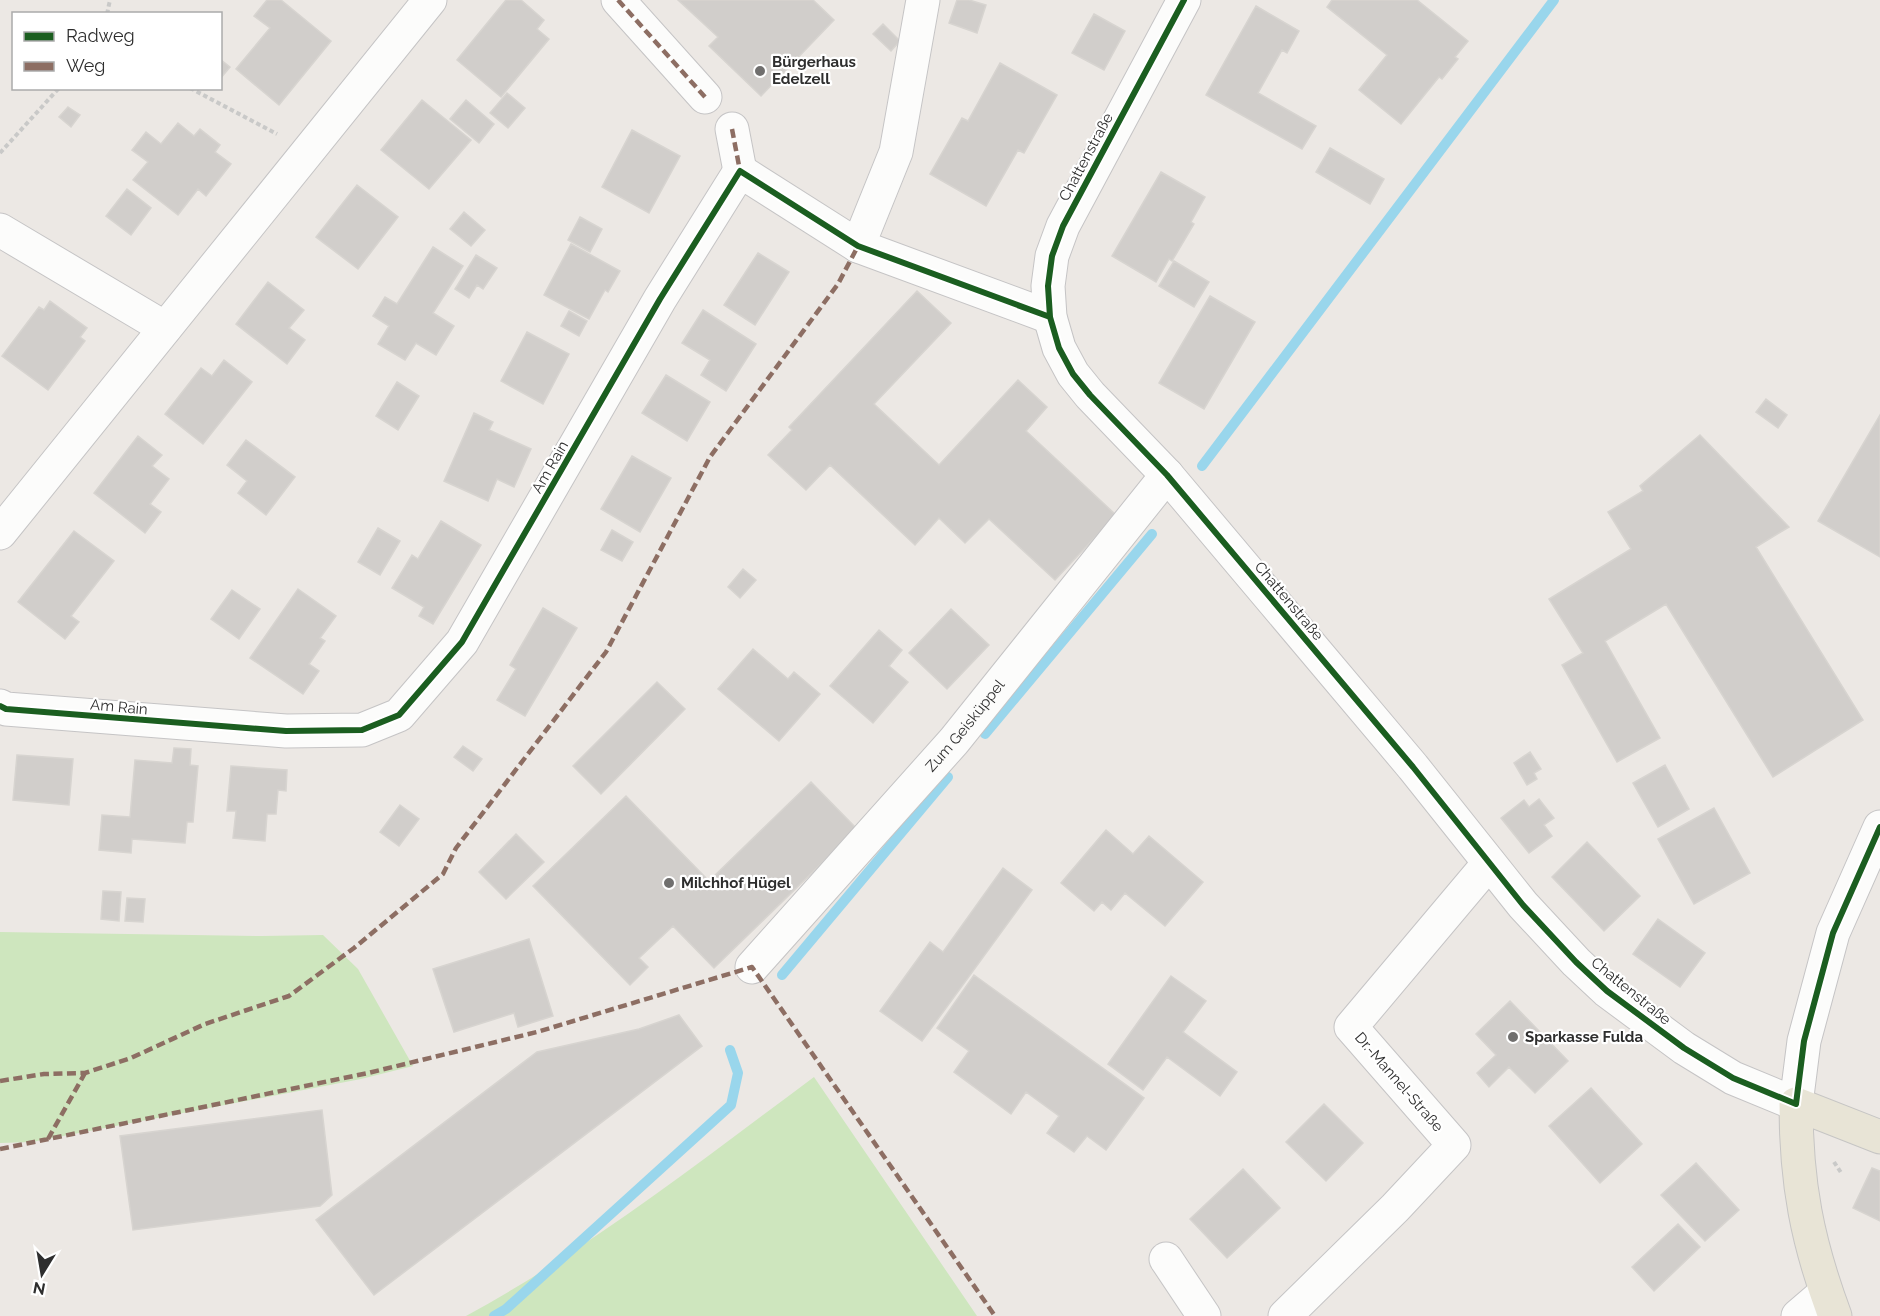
<svg xmlns="http://www.w3.org/2000/svg" width="1880" height="1316" font-family="Raleway,sans-serif">
	<rect width="100%" height="100%" fill="#ece8e4"/>
	<path fill="#cee6be" d="M 0,932 L 262,936 L 323,935 L 358,969 L 413,1066 L 361,1079 L 32,1142 L 0,1143 Z
		M 814,1077 L 977,1316 L 466,1316 C 589,1249 701,1161 814,1077 Z"/>
	<g fill="none" stroke-linecap="round" stroke-linejoin="round">
		<path stroke="#99d6ec" stroke-width="10" d="M 1202,466 L 1554,0
			M 985,734 L 1152,534
			M 782,975 L 948,777
			M 494,1316 L 506,1309 L 731,1105 L 738,1073 L 730,1050"/>
	</g>
	<path fill="#d1cecb" stroke="#d7d4d0" stroke-width="1.5" d="M 267,0 L 281,0 L 331,41 L 279,105 L 236,69 L 270,28 L 254,16 Z
		M 506,0 L 521,0 L 544,20 L 537,29 L 549,39 L 501,97 L 457,60 Z
		M 678,0 L 813,0 L 834,20 L 761,96 L 709,46 L 718,37 Z
		M 957,0 L 969,0 L 986,5 L 977,33 L 949,23 Z
		M 1332,0 L 1417,0 L 1468,41 L 1455,57 L 1458,59 L 1442,79 L 1439,77 L 1401,124 L 1359,90 L 1387,55 L 1327,7 Z
		M 1256,6 L 1299,31 L 1287,53 L 1282,50 L 1258,93 L 1316,126 L 1302,149 L 1206,95 Z
		M 1094,14 L 1125,31 L 1104,70 L 1072,53 Z
		M 883,24 L 900,41 L 891,51 L 873,34 Z
		M 220,59 L 230,67 L 220,79 Z
		M 1000,63 L 1057,95 L 1024,153 L 1018,150 L 986,206 L 930,174 L 962,118 L 968,121 Z
		M 507,93 L 525,108 L 508,128 L 490,113 Z
		M 422,100 L 471,140 L 429,189 L 381,150 Z
		M 466,100 L 494,124 L 479,143 L 450,119 Z
		M 68,107 L 80,115 L 71,127 L 59,117 Z
		M 178,123 L 194,136 L 200,129 L 220,145 L 215,152 L 231,164 L 206,196 L 198,189 L 178,215 L 133,180 L 148,162 L 132,150 L 146,132 L 161,144 Z
		M 632,130 L 680,156 L 649,213 L 602,187 Z
		M 1330,148 L 1384,179 L 1370,204 L 1316,172 Z
		M 1161,172 L 1205,197 L 1191,222 L 1194,224 L 1172,261 L 1169,259 L 1156,282 L 1112,256 Z
		M 357,185 L 398,217 L 358,269 L 316,237 Z
		M 127,189 L 151,208 L 131,235 L 106,216 Z
		M 464,212 L 485,230 L 471,246 L 450,229 Z
		M 580,217 L 602,229 L 590,252 L 568,240 Z
		M 571,244 L 620,271 L 608,292 L 605,290 L 589,319 L 544,295 Z
		M 433,247 L 463,266 L 433,313 L 454,326 L 436,355 L 416,343 L 405,360 L 378,344 L 389,326 L 373,316 L 385,297 L 397,304 Z
		M 758,253 L 789,272 L 755,325 L 724,305 Z
		M 476,255 L 497,268 L 483,289 L 477,285 L 469,298 L 455,289 Z
		M 1174,261 L 1209,282 L 1194,307 L 1159,286 Z
		M 268,282 L 304,310 L 289,328 L 305,340 L 287,364 L 236,324 Z
		M 917,291 L 951,323 L 874,404 L 939,465 L 1018,380 L 1047,407 L 1026,431 L 1116,515 L 1055,580 L 989,519 L 965,543 L 939,518 L 915,545 L 830,465 L 806,490 L 768,455 L 792,430 L 789,427 Z
		M 1210,296 L 1255,322 L 1204,409 L 1159,383 Z
		M 50,301 L 87,328 L 80,337 L 85,341 L 48,390 L 2,356 L 39,307 L 44,310 Z
		M 703,310 L 756,344 L 726,391 L 701,375 L 710,360 L 682,343 Z
		M 569,311 L 587,321 L 579,336 L 561,326 Z
		M 527,332 L 569,354 L 543,404 L 501,381 Z
		M 224,360 L 252,382 L 203,444 L 165,414 L 201,368 L 212,376 Z
		M 666,375 L 710,402 L 687,441 L 642,413 Z
		M 397,382 L 419,396 L 398,430 L 376,416 Z
		M 1766,399 L 1787,415 L 1778,428 L 1756,412 Z
		M 474,413 L 493,422 L 489,430 L 531,449 L 514,487 L 497,479 L 488,501 L 444,481 Z
		M 1880,415 L 1880,557 L 1818,521 Z
		M 1700,435 L 1789,527 L 1756,547 L 1863,720 L 1773,777 L 1666,604 L 1605,641 L 1660,738 L 1617,762 L 1562,665 L 1583,653 L 1549,599 L 1631,549 L 1608,512 L 1643,491 L 1640,486 Z
		M 138,436 L 162,455 L 152,466 L 169,479 L 150,504 L 161,512 L 145,533 L 94,493 Z
		M 246,440 L 295,477 L 266,515 L 238,493 L 247,481 L 227,465 Z
		M 632,456 L 671,478 L 640,532 L 601,509 Z
		M 441,521 L 481,545 L 433,624 L 419,616 L 424,607 L 392,588 L 412,555 L 418,559 Z
		M 378,528 L 400,541 L 380,575 L 358,562 Z
		M 612,530 L 633,542 L 622,561 L 601,550 Z
		M 74,531 L 114,561 L 71,616 L 79,622 L 65,639 L 18,602 Z
		M 743,569 L 756,580 L 740,598 L 728,587 Z
		M 298,589 L 336,616 L 320,638 L 325,641 L 309,664 L 319,671 L 303,694 L 250,658 Z
		M 232,590 L 260,609 L 239,639 L 211,619 Z
		M 543,608 L 577,628 L 525,716 L 497,700 L 516,669 L 510,665 Z
		M 951,609 L 989,645 L 947,689 L 909,653 Z
		M 879,630 L 902,650 L 889,666 L 908,682 L 873,723 L 830,686 Z
		M 753,649 L 788,679 L 794,672 L 820,694 L 779,741 L 718,689 Z
		M 657,682 L 685,709 L 601,794 L 573,766 Z
		M 463,746 L 482,759 L 473,771 L 454,757 Z
		M 174,748 L 191,749 L 190,765 L 198,766 L 193,822 L 187,822 L 185,843 L 132,839 L 131,853 L 99,850 L 102,815 L 130,817 L 135,760 L 172,763 Z
		M 1530,752 L 1541,769 L 1534,773 L 1537,779 L 1527,785 L 1514,763 Z
		M 17,755 L 73,759 L 69,805 L 13,800 Z
		M 1665,765 L 1689,809 L 1658,827 L 1633,783 Z
		M 231,766 L 287,770 L 286,791 L 278,790 L 276,814 L 267,814 L 265,841 L 233,838 L 236,811 L 227,811 Z
		M 811,782 L 857,829 L 714,968 L 673,926 L 639,958 L 648,967 L 630,985 L 533,886 L 626,796 L 709,881 Z
		M 1539,799 L 1554,818 L 1544,825 L 1552,836 L 1529,853 L 1501,818 L 1524,800 L 1529,807 Z
		M 400,805 L 419,819 L 399,846 L 380,832 Z
		M 1714,808 L 1750,873 L 1694,904 L 1658,839 Z
		M 1106,830 L 1133,854 L 1149,836 L 1203,882 L 1165,926 L 1125,893 L 1111,910 L 1102,902 L 1094,911 L 1061,883 Z
		M 516,834 L 544,862 L 506,899 L 479,872 Z
		M 1587,842 L 1640,896 L 1604,931 L 1552,877 Z
		M 1003,868 L 1032,890 L 922,1041 L 880,1011 L 930,942 L 943,952 Z
		M 103,891 L 121,892 L 119,921 L 101,919 Z
		M 127,898 L 145,899 L 143,922 L 125,921 Z
		M 1658,919 L 1705,953 L 1680,987 L 1633,954 Z
		M 529,939 L 553,1016 L 518,1027 L 514,1013 L 454,1032 L 433,969 Z
		M 974,975 L 1144,1098 L 1106,1150 L 1087,1136 L 1074,1152 L 1047,1133 L 1059,1116 L 1026,1092 L 1011,1114 L 954,1072 L 969,1051 L 937,1028 Z
		M 1171,976 L 1206,1001 L 1183,1032 L 1237,1072 L 1220,1096 L 1167,1057 L 1143,1090 L 1108,1064 Z
		M 1510,1001 L 1568,1061 L 1535,1093 L 1509,1067 L 1489,1087 L 1477,1073 L 1496,1055 L 1476,1034 Z
		M 679,1015 L 702,1046 L 374,1295 L 316,1220 L 537,1052 L 639,1029 Z
		M 1591,1088 L 1642,1144 L 1600,1183 L 1549,1126 Z
		M 1324,1104 L 1363,1143 L 1326,1181 L 1286,1142 Z
		M 322,1110 L 332,1195 L 320,1206 L 133,1230 L 120,1136 Z
		M 1696,1163 L 1739,1210 L 1705,1241 L 1661,1195 Z
		M 1872,1168 L 1880,1171 L 1880,1221 L 1853,1208 Z
		M 1243,1169 L 1280,1208 L 1227,1258 L 1190,1219 Z
		M 1678,1224 L 1700,1247 L 1654,1291 L 1632,1267 Z"/>
	<g fill="none" stroke-linecap="round" stroke-linejoin="round">
		<defs>
			<g id="minor">
				<path d="M 618,0 L 705,97"/>
				<path d="M 1184,0 L 1063,226 L 1052,256 L 1048,286 L 1050,317 L 1059,348 L 1073,374 L 1090,395 L 1167,475 L 1413,767 L 1523,905 L 1576,962 L 1607,991 L 1684,1048 L 1733,1078 L 1796,1104 L 1804,1041 L 1833,933 L 1880,827"/>
				<path d="M 732,129 L 740,171"/>
				<path d="M 0,230 L 165,328"/>
				<path d="M 858,246 L 896,152 L 923,0"/>
				<path d="M 0,533 L 430,0"/>
				<path d="M 0,706 L 6,709 L 286,731 L 362,730 L 399,715 L 462,642 L 660,299 L 740,171 L 858,246 L 1050,317"/>
				<path id="s1" d="M 752,967 L 954,741 L 1167,475"/>
				<path d="M 1166,1259 L 1204,1316"/>
				<path d="M 1285,1316 L 1395,1208 L 1454,1145 L 1351,1027 L 1489,863"/>
				<path d="M 1798,1316 L 1826,1292"/>
			</g>
			<path id="major" d="M 1835,1316 C 1807,1241 1796,1183 1796,1104 L 1880,1137"/>
		</defs>
		<use href="#minor" stroke="#c5c4c5" stroke-width="35"/>
		<use href="#major" stroke="#c6c5c4" stroke-width="35"/>
		<path stroke="#c9c9c8" stroke-width="4" stroke-dasharray="4.5 3" stroke-linecap="butt" d="M 107,14 L 110,0
			M 190,88 L 277,134
			M 0,153 L 59,88
			M 1834,1162 L 1842,1174"/>
		<use href="#minor" stroke="#fcfcfb" stroke-width="33"/>
		<use href="#major" stroke="#e8e4d6" stroke-width="33"/>
		<path stroke="#8d6e63" stroke-width="4.5" stroke-dasharray="9 4.5" stroke-linecap="butt" d="M 618,0 L 705,97
			M 732,129 L 740,171
			M 0,1081 L 44,1074 L 85,1073 L 131,1058 L 205,1024 L 289,996 L 354,948 L 443,874 L 456,848 L 606,652 L 710,457 L 838,284 L 858,246
			M 48,1139 L 85,1073
			M 0,1149 L 368,1073 L 537,1032 L 752,967 L 995,1316"/>
		<defs>
			<path id="cycleway" d="M 1184,0 L 1063,226 L 1052,256 L 1048,286 L 1050,317 L 1059,348 L 1073,374 L 1090,395 L 1167,475 L 1413,767 L 1523,905 L 1576,962 L 1607,991 L 1684,1048 L 1733,1078 L 1796,1104 L 1804,1041 L 1833,933 L 1880,827
				M 0,706 L 6,709 L 286,731 L 362,730 L 399,715 L 462,642 L 660,299 L 740,171 L 858,246 L 1050,317"/>
		</defs>
		<use href="#cycleway" stroke="#fff" stroke-width="10"/>
		<use href="#cycleway" stroke="#1b5e20" stroke-width="6"/>
	</g>
	<g fill="#706f6e" stroke="#fff" stroke-width="2">
		<circle cx="760" cy="71" r="6"/>
		<circle cx="669" cy="883" r="6"/>
		<circle cx="1513" cy="1037" r="6"/>
	</g>
	<g text-anchor="middle" stroke-width="4.5" stroke-linejoin="round" paint-order="stroke">
		<g font-size="15" font-weight="bold" fill="#2e2e2e" stroke="#fff" text-anchor="start">
			<text x="772" y="67">Bürgerhaus<tspan x="772" dy="17">Edelzell</tspan></text>
			<text x="681" y="888">Milchhof Hügel</text>
			<text x="1525" y="1042">Sparkasse Fulda</text>
		</g>
		<g font-size="15" fill="#2e2e2e" stroke="#fff">
			<text transform="translate(1086 157) rotate(-62)" y="5">Chattenstraße</text>
			<text transform="translate(550 467) rotate(-60)" y="5">Am Rain</text>
			<text transform="translate(1289 601) rotate(50)" y="5">Chattenstraße</text>
			<text transform="translate(119 707) rotate(5)" y="5">Am Rain</text>
			<text dy="5" stroke="none"><textPath href="#s1" startOffset="322">Zum Geisküppel</textPath></text>
			<text transform="translate(1631 991) rotate(39)" y="5">Chattenstraße</text>
			<text transform="translate(1399 1082) rotate(49)" y="5">Dr.-Mannel-Straße</text>
		</g>
	</g>
	<rect x="12" y="12" width="210" height="78" fill="#ffffff" stroke="#ababab" stroke-width="1.5"/>
	<rect x="24" y="32" width="30" height="9" fill="#1b5e20" stroke="#ababab" stroke-width="1.5"/>
	<text x="66" y="42" font-size="18" fill="#2e2e2e">Radweg</text>
	<rect x="24" y="62" width="30" height="9" fill="#8d6e63" stroke="#ababab" stroke-width="1.5"/>
	<text x="66" y="72" font-size="18" fill="#2e2e2e">Weg</text>
	<g transform="translate(42 1274) rotate(191)" stroke="#ffffff" stroke-width="4.5" paint-order="stroke">
	<path d="M0-4.5L10 22L0 15L-10 22Z" fill="#2e2e2e"/>
	<text y="-9" font-size="16" font-weight="bold" text-anchor="middle" fill="#2e2e2e">N</text>
	</g>
</svg>
